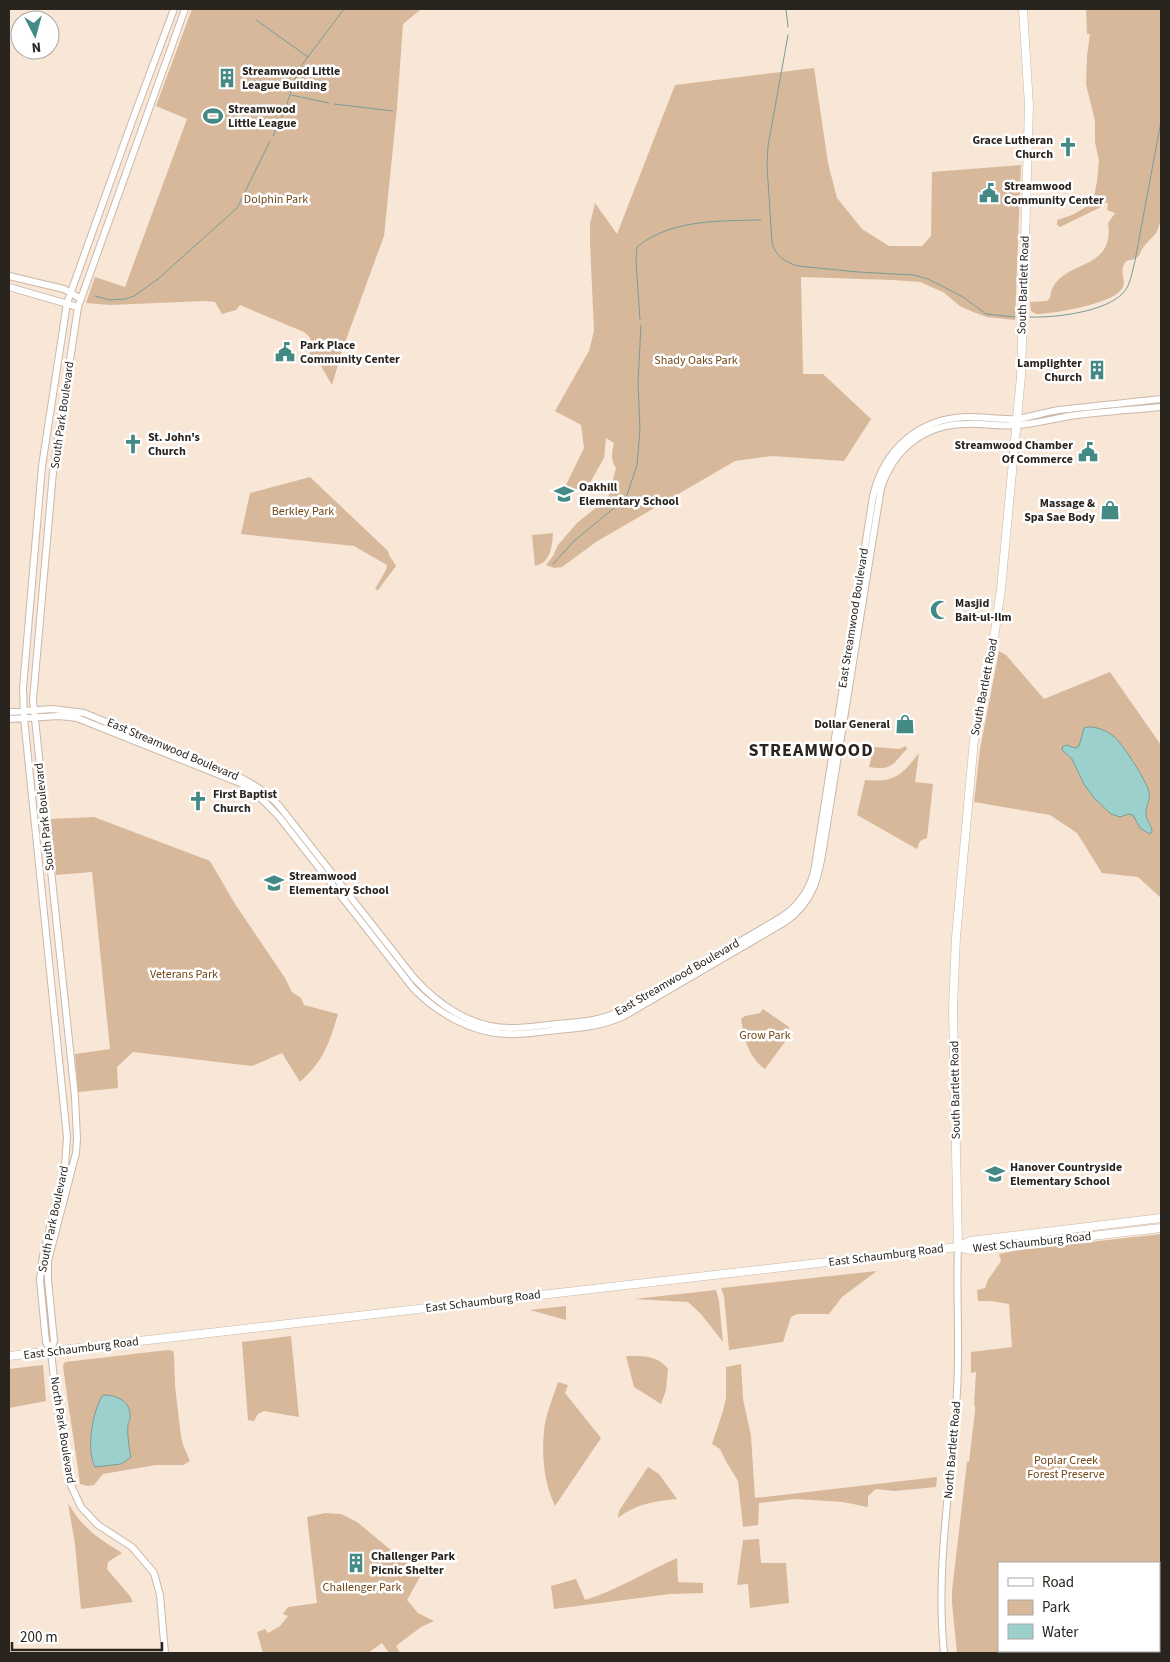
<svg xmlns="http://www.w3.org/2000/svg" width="1170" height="1662" font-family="'Source Sans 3',sans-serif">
	<rect width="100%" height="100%" fill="#f8e6d6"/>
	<path fill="#d7b89b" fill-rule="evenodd" d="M 192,9 L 421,9 L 403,24 L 397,108 L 384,236 L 343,348 L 332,385 L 321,366 L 308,360 C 311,346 316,341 304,332 L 240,305 L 236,310 L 222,314 L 215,302 L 204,301 L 110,305 L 86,303 L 95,277 L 125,287 L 187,119 L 156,106 Z
		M 1086,9 L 1161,9 L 1161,225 L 1159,224 C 1158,234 1152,237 1146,244 C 1137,253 1144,258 1126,261 C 1117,273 1129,281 1121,290 C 1110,304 1054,314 1036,314 L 1031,311 L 1030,302 L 1047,301 L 1050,298 C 1054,258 1116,275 1108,223 L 1115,213 L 1107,210 L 1108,203 L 1104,202 L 1101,207 L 1060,227 L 1057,225 L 1057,220 L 1072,215 L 1086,207 L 1094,198 L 1097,181 L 1099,161 L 1095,142 L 1095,121 L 1086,84 L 1087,56 L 1090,34 L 1087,34 Z
		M 814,68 L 828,163 L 837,198 L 862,229 L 889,246 L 922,246 L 931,236 L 932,172 L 1021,165 L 1015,320 L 987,317 L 973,312 L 960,306 L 943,292 L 920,282 L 892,280 L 801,277 L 803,374 L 823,374 L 871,419 L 844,461 L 772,456 L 735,461 L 596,542 L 562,567 L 554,568 L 546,565 L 553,556 L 558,545 L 577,523 L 608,498 L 616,468 C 610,460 612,452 614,443 L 606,438 L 604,458 L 591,481 L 573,492 L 565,487 L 584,448 L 581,425 L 555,411 L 589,351 L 594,331 L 590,243 L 590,224 L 595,203 L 617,234 L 675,85 Z
		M 310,477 L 388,551 L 389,555 L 396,566 L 378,590 L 375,589 L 386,570 L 387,565 L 354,546 L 241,534 L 250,493 Z
		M 553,533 C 552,547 551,562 535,566 L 532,535 Z
		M 999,651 L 1006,655 L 1044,699 L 1110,672 L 1161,745 L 1161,898 L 1138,877 L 1102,873 L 1077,833 L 1050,815 L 974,802 L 980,749 Z
		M 906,746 L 907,749 C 893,763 893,771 869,767 L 874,747 L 899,749 Z
		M 919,753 L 915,782 L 933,784 L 927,838 L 920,841 L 917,849 L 857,815 L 865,780 C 895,783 902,775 919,753 Z
		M 94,817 L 210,861 L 235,904 L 285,978 L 292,992 L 301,998 L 304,1005 L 338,1014 C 329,1044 324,1060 300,1082 L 282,1053 L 252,1066 L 133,1052 L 117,1067 L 118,1088 L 78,1092 L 75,1054 L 110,1049 L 92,872 L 56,875 L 50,819 Z
		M 763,1009 L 789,1027 L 790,1035 L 765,1069 C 748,1057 744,1038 741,1019 L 745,1016 L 760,1013 Z
		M 1161,1234 L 1161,1653 L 957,1653 L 952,1603 L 952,1591 L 967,1462 L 969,1462 L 975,1411 L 975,1406 L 974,1405 L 976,1372 L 971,1373 L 971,1352 L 1012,1347 L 1009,1304 L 991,1301 L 978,1301 L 977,1290 L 985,1288 L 988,1280 L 1001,1261 L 999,1254 L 1019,1250 ZM 999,1563 L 1159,1563 L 1159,1651 L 999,1651 Z
		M 877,1271 L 842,1297 L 829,1314 L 797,1314 L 791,1317 L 783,1342 L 729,1350 L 724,1296 L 721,1288 Z
		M 716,1290 L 719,1301 L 723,1342 L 701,1314 L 688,1302 L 634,1299 Z
		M 566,1306 L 566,1320 L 530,1310 Z
		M 291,1336 L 299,1417 L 264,1411 L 258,1414 L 254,1421 L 248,1420 L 242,1342 Z
		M 168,1350 L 173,1351 L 174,1354 L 175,1386 L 181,1436 L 183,1445 L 190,1461 L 183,1465 L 156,1465 L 103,1474 L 94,1485 L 87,1486 L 80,1484 C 75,1445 68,1406 63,1366 L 65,1362 Z
		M 626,1356 C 642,1356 658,1355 668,1369 L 666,1390 L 661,1404 L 634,1387 Z
		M 741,1364 L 743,1399 L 751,1436 L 755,1498 L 937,1477 L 936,1487 L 894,1491 L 876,1489 L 868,1496 L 868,1507 L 843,1502 L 795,1499 L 759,1503 L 758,1525 L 743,1527 L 738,1481 L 727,1463 L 720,1449 L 712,1444 L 723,1411 L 726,1398 L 726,1367 Z
		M 43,1365 L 46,1401 L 9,1408 L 9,1369 Z
		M 558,1382 L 568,1385 L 565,1393 L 601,1438 L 555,1506 C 543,1481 541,1450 545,1423 C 548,1409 554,1395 558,1382 Z
		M 648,1467 L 659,1474 L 677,1499 C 656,1501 635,1504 618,1518 L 619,1511 Z
		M 68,1503 C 82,1528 98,1538 122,1553 L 108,1562 L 107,1569 L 130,1596 L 133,1602 L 81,1609 L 75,1544 Z
		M 325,1513 L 341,1514 L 357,1522 L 421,1575 L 407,1600 L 418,1613 L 434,1621 L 421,1627 L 396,1646 L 400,1653 L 389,1653 L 382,1643 L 368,1653 L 263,1653 L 257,1632 L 265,1629 L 268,1633 L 280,1626 L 288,1616 L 283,1614 L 288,1607 L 317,1603 L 307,1517 Z
		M 759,1539 L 761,1563 L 786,1563 L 789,1603 L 750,1608 L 748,1584 L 737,1585 L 743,1540 Z
		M 677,1558 L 678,1582 L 703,1583 L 703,1593 L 670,1594 L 554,1609 L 551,1586 L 576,1579 L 585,1600 C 617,1590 646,1572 677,1558 Z"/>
	<path fill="#9cd0cc" stroke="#7a9c98" d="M 1088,727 C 1097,727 1106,730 1113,736 C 1122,742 1147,782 1149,792 C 1151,800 1145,807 1146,815 C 1147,822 1152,825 1152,832 L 1150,834 L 1140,828 L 1133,815 L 1129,814 L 1120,817 L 1111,814 L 1094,798 L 1084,784 L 1072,759 L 1062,750 L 1063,746 L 1067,745 L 1075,748 L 1079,746 L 1084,728 Z
		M 103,1395 C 117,1395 131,1401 130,1417 C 130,1423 129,1419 128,1425 C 127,1434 129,1448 131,1457 L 121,1464 L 95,1467 C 86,1449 92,1412 103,1395 Z"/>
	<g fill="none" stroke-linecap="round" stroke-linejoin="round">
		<path stroke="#7a9c98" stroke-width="1" d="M 786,9 L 788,27
			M 256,20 L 308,57
			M 788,35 L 768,146 L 767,166 L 772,242 C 775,256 785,262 798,266 L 858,272 L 914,275 L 928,279 L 963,297 L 986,314 L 1015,317
			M 291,95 L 329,103
			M 334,104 L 393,111
			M 273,136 L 285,110 L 294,82 L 301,66 L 344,9
			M 95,296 L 110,300 L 125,299 L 134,296 L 158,279 L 237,208 L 270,141
			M 1030,317 C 1054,318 1106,312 1123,293 C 1131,285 1132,271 1135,261 L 1161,121
			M 640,320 L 636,261 L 637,247 C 671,219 720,221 761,220
			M 553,564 L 574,541 L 626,498 L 637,465 L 640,430 L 638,382 L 641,325"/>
		<defs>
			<path id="tertiary" d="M 9,276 L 64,289 L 81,299
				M 9,287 L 78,307
				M 9,712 L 53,709 L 84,713 L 235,775 C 252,783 268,793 280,807 L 414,978 C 438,1005 472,1028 510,1028 C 525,1028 540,1026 556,1024 C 579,1022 602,1021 623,1010 L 780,918 C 797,908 809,891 814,872 L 873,496 C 884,449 919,418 968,417 C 984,417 1001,420 1017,419 C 1031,417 1045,412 1059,410 C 1093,406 1127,403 1161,399
				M 9,719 L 59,716 L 77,718 L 240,783 C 256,792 267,804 280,818 L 413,988 C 437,1013 472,1033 507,1034 C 524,1035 541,1032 557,1030 C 580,1028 603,1026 624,1016 L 785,922 C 814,902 819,876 824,843 L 881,488 C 894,448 925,424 967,424 C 983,423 1000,427 1017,425 C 1034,424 1052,419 1070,416 C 1100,412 1131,410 1161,407
				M 51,1351 L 54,1341 L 48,1280 L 48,1261 L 76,1153 L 77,1139 L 75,1097 L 33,700 L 53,472 L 78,307 L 185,9
				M 165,1653 L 160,1595 L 154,1573 L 132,1547 L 98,1525 L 81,1507 L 70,1483 L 64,1444 L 56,1397 L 51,1351 L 46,1342 L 40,1280 L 43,1256 L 65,1167 L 67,1137 L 24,718 L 23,688 L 42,466 L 67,303 L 134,116 L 174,9
				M 944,1653 C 935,1566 952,1479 957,1391 C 960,1343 956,1295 958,1247"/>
			<path id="secondary" d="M 958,1247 L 953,1007 L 956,937 L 974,740 L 990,665 L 1001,589 L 1021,376 L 1029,106 L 1023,9
				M 958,1247 L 971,1250 L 1161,1228
				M 9,1356 L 958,1247 L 970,1241 L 1161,1218"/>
		</defs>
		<use href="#tertiary" stroke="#cab8a9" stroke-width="8"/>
		<use href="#secondary" stroke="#cab8a9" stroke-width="9"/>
		<use href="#tertiary" stroke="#fff" stroke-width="6"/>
		<use href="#secondary" stroke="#fff" stroke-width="8"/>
	</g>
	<defs>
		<symbol id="building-bare" viewBox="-9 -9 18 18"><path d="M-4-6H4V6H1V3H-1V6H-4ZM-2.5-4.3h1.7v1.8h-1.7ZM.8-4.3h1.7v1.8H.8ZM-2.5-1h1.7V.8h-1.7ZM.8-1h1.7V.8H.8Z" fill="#438a85" stroke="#fff" stroke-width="2.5" paint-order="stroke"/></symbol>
		<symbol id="stadium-bare" viewBox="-9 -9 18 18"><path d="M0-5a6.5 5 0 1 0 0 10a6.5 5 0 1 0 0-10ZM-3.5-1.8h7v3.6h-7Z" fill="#438a85" stroke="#fff" stroke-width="2.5" paint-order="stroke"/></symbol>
		<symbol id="church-bare" viewBox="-9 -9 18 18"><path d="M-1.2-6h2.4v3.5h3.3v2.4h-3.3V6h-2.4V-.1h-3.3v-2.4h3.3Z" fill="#438a85" stroke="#fff" stroke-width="2.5" paint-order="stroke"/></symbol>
		<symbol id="civic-bare" viewBox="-9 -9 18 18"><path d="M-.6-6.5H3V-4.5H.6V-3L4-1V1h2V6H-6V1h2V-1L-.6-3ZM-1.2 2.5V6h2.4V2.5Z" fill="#438a85" stroke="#fff" stroke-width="2.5" paint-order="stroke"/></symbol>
		<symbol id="school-bare" viewBox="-9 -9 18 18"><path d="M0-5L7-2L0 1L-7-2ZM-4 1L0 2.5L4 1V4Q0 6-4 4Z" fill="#438a85" stroke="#fff" stroke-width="2.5" paint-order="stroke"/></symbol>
		<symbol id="shop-bare" viewBox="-9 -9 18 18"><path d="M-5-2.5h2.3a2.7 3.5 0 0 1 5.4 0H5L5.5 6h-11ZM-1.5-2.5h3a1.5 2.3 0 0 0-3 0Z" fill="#438a85" stroke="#fff" stroke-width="2.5" paint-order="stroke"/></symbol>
		<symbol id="mosque-bare" viewBox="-9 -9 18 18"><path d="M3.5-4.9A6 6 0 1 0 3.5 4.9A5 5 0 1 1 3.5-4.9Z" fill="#438a85" stroke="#fff" stroke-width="2.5" paint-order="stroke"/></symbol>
	</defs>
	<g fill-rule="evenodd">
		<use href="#building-bare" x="213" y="64" width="28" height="28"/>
		<use href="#stadium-bare" x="199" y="102" width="28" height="28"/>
		<use href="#church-bare" x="1054" y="133" width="28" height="28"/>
		<use href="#civic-bare" x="975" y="179" width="28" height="28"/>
		<use href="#civic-bare" x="271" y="338" width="28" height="28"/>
		<use href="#building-bare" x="1083" y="356" width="28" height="28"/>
		<use href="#church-bare" x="119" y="430" width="28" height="28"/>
		<use href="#civic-bare" x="1074" y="438" width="28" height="28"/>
		<use href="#school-bare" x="550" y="480" width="28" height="28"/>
		<use href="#shop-bare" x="1096" y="496" width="28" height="28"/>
		<use href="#mosque-bare" x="926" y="596" width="28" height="28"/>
		<use href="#shop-bare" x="891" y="710" width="28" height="28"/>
		<use href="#church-bare" x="184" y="787" width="28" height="28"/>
		<use href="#school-bare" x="260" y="869" width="28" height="28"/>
		<use href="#school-bare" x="981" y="1160" width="28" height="28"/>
		<use href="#building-bare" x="342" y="1549" width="28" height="28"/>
	</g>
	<g text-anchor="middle" stroke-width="5" stroke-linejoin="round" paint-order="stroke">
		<g font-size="12" font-weight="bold" fill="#2a241e" stroke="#fff" text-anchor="start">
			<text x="242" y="75">Streamwood Little<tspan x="242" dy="14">League Building</tspan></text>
			<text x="228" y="113">Streamwood<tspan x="228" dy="14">Little League</tspan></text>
			<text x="1053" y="144" text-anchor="end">Grace Lutheran<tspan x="1053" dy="14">Church</tspan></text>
			<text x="1004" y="190">Streamwood<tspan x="1004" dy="14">Community Center</tspan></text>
			<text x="300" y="349">Park Place<tspan x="300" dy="14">Community Center</tspan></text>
			<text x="1082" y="367" text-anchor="end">Lamplighter<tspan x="1082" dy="14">Church</tspan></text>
			<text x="148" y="441">St. John's<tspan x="148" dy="14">Church</tspan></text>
			<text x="1073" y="449" text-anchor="end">Streamwood Chamber<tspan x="1073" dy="14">Of Commerce</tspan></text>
			<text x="579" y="491">Oakhill<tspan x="579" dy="14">Elementary School</tspan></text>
			<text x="1095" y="507" text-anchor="end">Massage &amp;<tspan x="1095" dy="14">Spa Sae Body</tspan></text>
			<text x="955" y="607">Masjid<tspan x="955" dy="14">Bait-ul-Ilm</tspan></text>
			<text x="890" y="728" text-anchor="end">Dollar General</text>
			<text x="213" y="798">First Baptist<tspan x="213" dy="14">Church</tspan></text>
			<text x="289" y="880">Streamwood<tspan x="289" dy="14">Elementary School</tspan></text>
			<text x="1010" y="1171">Hanover Countryside<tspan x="1010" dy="14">Elementary School</tspan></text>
			<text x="371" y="1560">Challenger Park<tspan x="371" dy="14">Picnic Shelter</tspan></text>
		</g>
		<g font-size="12" fill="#734819" stroke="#fff">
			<text x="276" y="203">Dolphin Park</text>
			<text x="696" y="364">Shady Oaks Park</text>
			<text x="303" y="515">Berkley Park</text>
			<text x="184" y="978">Veterans Park</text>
			<text x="765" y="1039">Grow Park</text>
			<text x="1066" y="1464">Poplar Creek<tspan x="1066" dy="14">Forest Preserve</tspan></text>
			<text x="362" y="1591">Challenger Park</text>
		</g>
		<g font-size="12" fill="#2a241e" stroke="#fff">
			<text transform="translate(1023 285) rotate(-88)" y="4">South Bartlett Road</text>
			<text transform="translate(62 415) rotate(-82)" y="4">South Park Boulevard</text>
			<text transform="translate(853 618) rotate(-81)" y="4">East Streamwood Boulevard</text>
			<text transform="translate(984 687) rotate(-79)" y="4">South Bartlett Road</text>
			<text transform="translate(173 749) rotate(23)" y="4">East Streamwood Boulevard</text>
			<text transform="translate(44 817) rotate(-96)" y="4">South Park Boulevard</text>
			<text transform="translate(677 977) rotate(-30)" y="4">East Streamwood Boulevard</text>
			<text transform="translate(955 1090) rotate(-91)" y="4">South Bartlett Road</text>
			<text transform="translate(53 1219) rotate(-78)" y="4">South Park Boulevard</text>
			<text transform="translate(1032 1242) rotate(-6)" y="4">West Schaumburg Road</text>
			<text transform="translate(886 1255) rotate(-7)" y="4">East Schaumburg Road</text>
			<text transform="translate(483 1301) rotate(-7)" y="4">East Schaumburg Road</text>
			<text transform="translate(81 1348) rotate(-7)" y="4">East Schaumburg Road</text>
			<text transform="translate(63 1430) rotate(81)" y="4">North Park Boulevard</text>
			<text transform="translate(952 1450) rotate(-85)" y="4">North Bartlett Road</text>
		</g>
		<g font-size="18" font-weight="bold" letter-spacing="1" fill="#2a241e" stroke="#fff">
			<text x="811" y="756">STREAMWOOD</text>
		</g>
	</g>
	<rect width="1170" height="1662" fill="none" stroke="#2a241e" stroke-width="20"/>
	<rect x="998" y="1562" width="162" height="90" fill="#ffffff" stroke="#aaa7a5"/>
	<rect x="1008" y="1578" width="25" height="8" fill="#ffffff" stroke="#aaa7a5"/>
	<text x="1042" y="1587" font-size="15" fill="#2a241e">Road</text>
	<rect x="1008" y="1600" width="25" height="15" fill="#d7b89b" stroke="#aaa7a5"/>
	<text x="1042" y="1612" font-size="15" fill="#2a241e">Park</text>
	<rect x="1008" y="1624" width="25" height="15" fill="#9cd0cc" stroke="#aaa7a5"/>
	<text x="1042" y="1637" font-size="15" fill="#2a241e">Water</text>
	<g transform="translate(35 35) rotate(174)"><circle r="24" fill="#ffffff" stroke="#aaa7a5"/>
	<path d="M0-4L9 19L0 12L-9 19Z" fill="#438a85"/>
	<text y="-8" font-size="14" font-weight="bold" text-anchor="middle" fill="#2a241e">N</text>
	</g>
	<path d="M12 1642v8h150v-8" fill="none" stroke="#2a241e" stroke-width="2.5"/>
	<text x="20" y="1642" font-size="15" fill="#2a241e" stroke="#ffffff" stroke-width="4" paint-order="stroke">200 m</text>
</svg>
